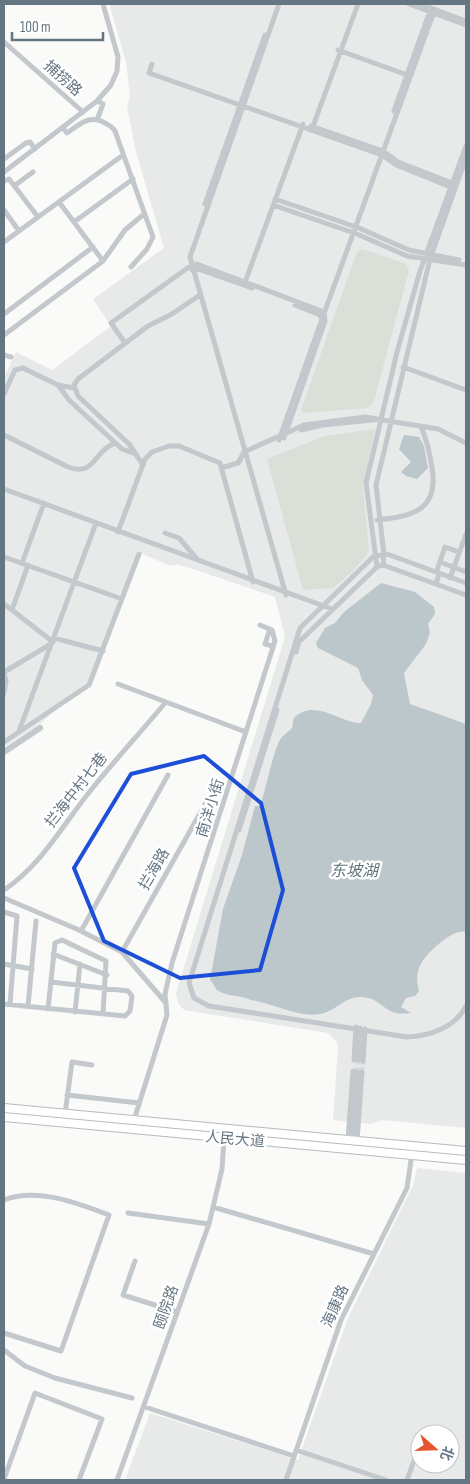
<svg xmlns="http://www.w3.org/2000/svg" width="470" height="1484" font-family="'Sofia Sans Condensed','Noto Sans SC',sans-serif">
	<rect width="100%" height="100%" fill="#fafaf8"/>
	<path fill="#e8e9e9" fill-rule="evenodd" d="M 109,4 L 466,4 L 466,1128 L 382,1120 L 371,1124 L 333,1120 L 338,1048 L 337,1042 L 328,1033 L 184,1010 L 178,1003 L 176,993 L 285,637 L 275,597 L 199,571 L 176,564 L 175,566 L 168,565 L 140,553 L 91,686 L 68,699 L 40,724 L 4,747 L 4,377 L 16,352 L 52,370 L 111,326 L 93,299 L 164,248 L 136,152 L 127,107 L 130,96 L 126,62 Z
		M 417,1168 L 466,1173 L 466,1480 L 125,1480 L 150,1413 L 298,1460 L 348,1318 L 413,1185 ZM 420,1434 L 450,1434 L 450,1464 L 420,1464 Z"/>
	<path fill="#dadfd7" d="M 362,249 L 406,264 L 409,270 L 374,401 L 368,408 L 304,413 L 301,410 L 357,252 Z
		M 375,429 L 363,487 L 369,552 L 352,572 L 333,588 L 303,590 L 267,459 L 325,436 Z"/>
	<path fill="#bbc7cb" d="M 404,435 L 419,437 L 424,446 L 428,468 L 417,479 L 406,476 L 401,472 L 411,462 L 399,449 Z
		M 381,583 L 415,592 L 434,607 L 435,614 L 428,624 L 430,632 L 426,644 L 404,673 L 410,704 L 466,724 L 466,932 C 452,928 424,955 419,968 C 416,976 417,983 419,991 L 415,996 L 406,998 L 401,1007 L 411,1013 C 382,1017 386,999 362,997 C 345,996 336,1011 320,1014 C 298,1018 273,1003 251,1000 C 241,995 227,997 217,990 C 214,987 214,983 210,980 L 223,909 L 242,855 L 255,806 L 260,806 C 267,786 270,764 278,744 C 281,736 286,734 291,729 C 294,726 292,721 294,718 C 314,697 342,724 361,723 L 371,704 L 373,695 L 362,680 L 358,668 L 318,648 L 316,643 L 325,628 L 335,623 L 344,612 Z"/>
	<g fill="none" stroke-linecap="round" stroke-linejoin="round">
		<path stroke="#d5d9db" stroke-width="5" stroke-dasharray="5 2.5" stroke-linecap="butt" d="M 357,1072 L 358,1060
			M 362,1072 L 363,1061"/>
		<defs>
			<path id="primary" d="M 4,1108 L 466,1151
				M 4,1117 L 466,1160"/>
		</defs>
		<use href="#primary" stroke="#b5babe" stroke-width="10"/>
		<path stroke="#c3c8cc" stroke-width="5" d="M 279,4 L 190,257 L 286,595
			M 409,4 L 466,25
			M 420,4 L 466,21
			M 4,42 L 83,112
			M 338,50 L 410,76
			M 152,64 L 149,73 L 382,155 L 396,165 L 453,188
			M 394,111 L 431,8
			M 97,120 L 103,104 L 97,101
			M 311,126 L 383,151 L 398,162 L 455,184
			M 63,128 L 67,133 C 79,125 87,116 101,121 C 107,124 111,125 115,131 L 153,237 L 147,249 L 131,267
			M 312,129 L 358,4
			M 4,159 L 26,143 L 30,142 L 35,149
			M 4,172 L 97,101 L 111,85 L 117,71 L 118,57 L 103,4
			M 4,181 L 9,179 L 38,217
			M 14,186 L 33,172
			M 275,199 L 359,228 L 409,250 L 459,260
			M 59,202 L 103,261
			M 205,204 L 265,35
			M 273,205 L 357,234 L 407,256 L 466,265
			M 4,210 L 19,231
			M 74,222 L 133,179
			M 4,242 L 123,155
			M 192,270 L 198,269 L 252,288
			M 244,285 L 303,124
			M 4,314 L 93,247
			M 322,319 L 435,9
			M 4,335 L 103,261 L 125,230 L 144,214
			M 125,343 L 111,323 L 189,267 L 197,264 L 324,312 L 325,321 L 284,438
			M 4,355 L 11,357
			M 403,367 L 466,390
			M 58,385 L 74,388
			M 4,394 L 15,370 L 23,368 L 58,385 L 69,400 L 122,449 L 133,453
			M 301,430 L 323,425 L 381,419
			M 4,435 L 68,467 C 96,477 93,450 116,443
			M 279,440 L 322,319 L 320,315 L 295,305
			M 238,463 L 244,452 L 304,425 L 365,417 L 438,429 L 466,443
			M 143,465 L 129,444 L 78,396 L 74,385 L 78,379 L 148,326 L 172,314 L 200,295
			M 221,468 L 238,463 L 240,460
			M 4,489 L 332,609
			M 377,520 C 412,516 439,511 432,468 C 430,454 427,440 421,427
			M 118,532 L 145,459 L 152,452 L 169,446 L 179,446 L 220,463 L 253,582
			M 165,533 L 179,538 L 197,559
			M 4,557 L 122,599
			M 440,562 L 466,572
			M 22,563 L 44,503
			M 28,565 L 12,610 L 53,642
			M 383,565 L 384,555 L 376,485 L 430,259 L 466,158
			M 377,567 L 366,483 L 397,352 L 420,271 L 466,146
			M 450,578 L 466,534
			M 466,583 L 387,554 L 373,557 L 300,628 L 189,983 L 194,998 L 209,1006 L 407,1037 C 430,1036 456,1027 466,1006
			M 436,584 L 439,574 L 437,570 L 445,547 L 459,552
			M 4,604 L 12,610
			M 270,629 L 265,644 L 273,646
			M 54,638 L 103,651
			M 296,652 L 299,642 L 304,637 L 377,567 L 383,565 L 466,595
			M 4,672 L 51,644
			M 4,673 L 6,681 L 4,693
			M 118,684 L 246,732
			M 19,731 L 96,523
			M 4,742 L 89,685 L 139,554
			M 239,830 L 277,710
			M 4,890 C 41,866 64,823 91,790 C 115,760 141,732 165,703
			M 4,898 L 79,930 L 122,952 L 166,1003
			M 4,912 L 17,916 L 10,1004
			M 81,931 L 168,775
			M 122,952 L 208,799
			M 53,954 L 107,975
			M 4,964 L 32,969
			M 4,1004 L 125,1016 L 130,1011 L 132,996 L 128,991 L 51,982
			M 28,1006 L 36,921
			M 48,1009 L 55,943 L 62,940 L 106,961 L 103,1014
			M 75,1012 L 80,964
			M 354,1060 L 356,1027
			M 358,1060 L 360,1028
			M 363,1061 L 365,1029
			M 67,1095 L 139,1103
			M 65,1114 L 72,1062 L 92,1065
			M 134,1120 L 167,1015 L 165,994 L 172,963 L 275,641 L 272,630 L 260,625
			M 348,1140 L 353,1071
			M 352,1140 L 357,1072
			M 357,1141 L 362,1072
			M 4,1200 C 36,1187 78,1203 109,1215 L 61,1351 L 4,1333
			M 213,1207 L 374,1254
			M 128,1213 L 209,1224
			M 135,1261 L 123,1295 L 177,1312
			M 4,1350 L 25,1366 L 55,1378 L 132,1398
			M 145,1407 L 294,1456
			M 424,1434 L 425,1430
			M 296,1450 L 386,1480
			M 4,1479 L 35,1393 L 102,1419 L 79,1480
			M 117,1480 L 209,1224 L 222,1169 L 224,1138
			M 286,1480 L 341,1320 L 407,1188 L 413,1146
			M 407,1480 L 420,1444"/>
		<path stroke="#c3c8cc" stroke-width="6" d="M 4,752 L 40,728"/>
		<use href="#primary" stroke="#fff" stroke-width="8"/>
	</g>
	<path fill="none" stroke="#1d4ed8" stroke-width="4" stroke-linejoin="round" d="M 204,756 L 261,803 L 283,890 L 260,970 L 180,978 L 104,941 L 74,868 L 131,774 Z"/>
	<g text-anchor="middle" stroke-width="5" stroke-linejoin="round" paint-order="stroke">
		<g font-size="15" fill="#657683" stroke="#fff">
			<text transform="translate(63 78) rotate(42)" y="5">捕捞路</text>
			<text transform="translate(76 790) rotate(-52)" y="5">拦海中村七巷</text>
			<text transform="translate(210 808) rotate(-73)" y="5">南洋小街</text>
			<text transform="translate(154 869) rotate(-60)" y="5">拦海路</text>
			<text transform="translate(235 1139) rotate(5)" y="5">人民大道</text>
			<text transform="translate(335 1306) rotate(-66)" y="5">海康路</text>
			<text transform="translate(166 1307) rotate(-71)" y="5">颐院路</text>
		</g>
		<g font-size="16" font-style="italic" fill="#60757c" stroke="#fff">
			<text x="354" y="876">东坡湖</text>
		</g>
	</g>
	<rect width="470" height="1484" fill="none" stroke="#657683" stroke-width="10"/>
	<g transform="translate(435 1449) rotate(110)"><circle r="24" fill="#ffffff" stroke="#c1c8cd"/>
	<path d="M0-4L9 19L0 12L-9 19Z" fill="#e4572e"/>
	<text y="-8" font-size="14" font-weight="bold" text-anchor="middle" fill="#657683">北</text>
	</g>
	<path d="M12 32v8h91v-8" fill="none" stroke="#657683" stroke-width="2.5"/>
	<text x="20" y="32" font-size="15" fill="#657683" stroke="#ffffff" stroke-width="4" paint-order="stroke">100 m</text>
</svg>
